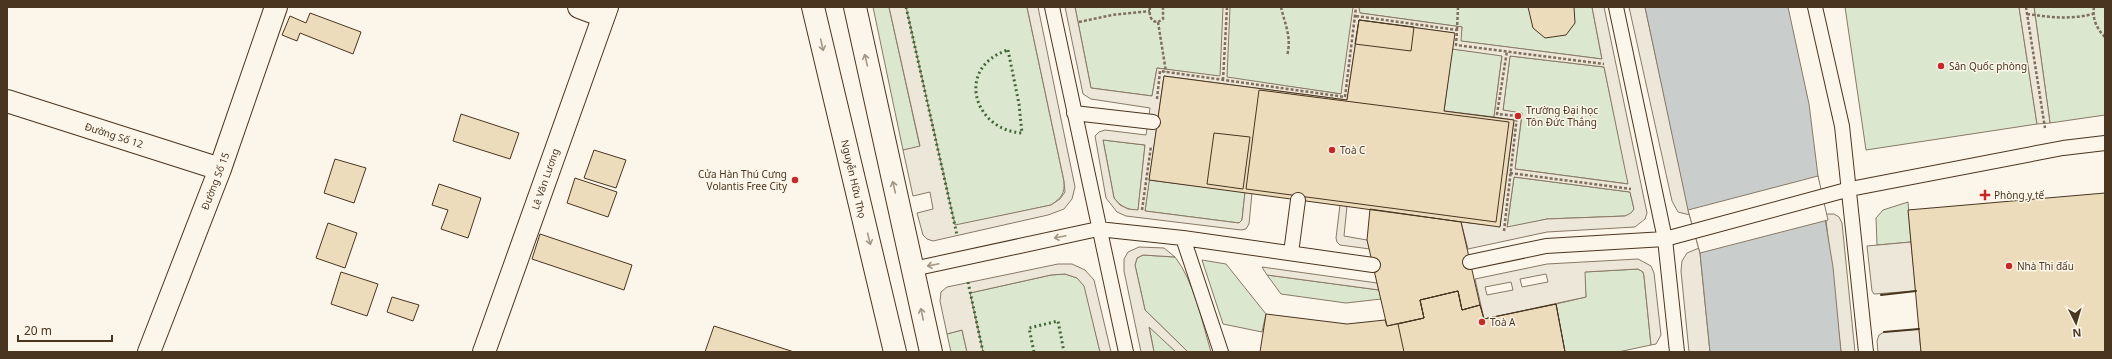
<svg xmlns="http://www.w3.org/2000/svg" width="2112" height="359" font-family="'Noto Sans',sans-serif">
	<rect width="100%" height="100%" fill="#fbf6e9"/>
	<path fill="#dce7d0" stroke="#887966" d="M 873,7 L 889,7 L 920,147 L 903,150 Z
		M 906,7 L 1027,7 L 1064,181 C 1065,194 1061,198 1051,205 L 955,226 Z
		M 1075,7 L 1592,7 L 1602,59 L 1460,41 L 1462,27 L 1353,12 L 1342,94 L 1157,68 L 1152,96 L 1091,88 Z
		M 1845,7 L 2019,7 L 2037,124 L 1866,150 Z
		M 2034,7 L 2105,7 L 2105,115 L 2050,123 Z
		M 1452,49 L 1502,55 L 1494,117 L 1444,111 Z
		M 1510,56 L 1604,67 L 1629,184 L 1515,169 L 1522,114 L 1503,110 Z
		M 1103,140 L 1145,145 L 1138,211 C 1127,209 1121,207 1114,198 Z
		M 1514,177 L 1630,192 L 1634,209 L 1631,214 L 1625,216 L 1547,219 L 1507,228 Z
		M 1149,180 L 1245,192 L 1242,220 L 1239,223 L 1145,211 Z
		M 1908,202 L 1911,242 L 1877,245 L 1876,218 L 1883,210 Z
		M 1143,255 L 1175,257 C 1194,281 1202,322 1211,352 L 1188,352 L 1145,310 L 1135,265 L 1137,258 Z
		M 1202,260 L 1226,264 L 1266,314 L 1262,332 L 1223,324 Z
		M 1638,269 L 1643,272 L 1644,276 L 1651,345 L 1618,352 L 1565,352 L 1556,304 L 1586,297 L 1584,272 Z
		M 1065,274 L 1077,278 L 1085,286 L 1100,352 L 983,352 L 970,293 L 1051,275 Z
		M 1267,275 L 1379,290 L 1381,299 L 1346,303 L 1281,294 Z
		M 1149,326 L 1176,352 L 1154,352 Z
		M 962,330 L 967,352 L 951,352 L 947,334 Z"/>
	<path fill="#ede7d9" stroke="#887966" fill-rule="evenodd" d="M 889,7 L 906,7 L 955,225 L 1051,205 L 1060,199 L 1065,192 L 1064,181 L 1027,7 L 1038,7 L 1075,187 L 1072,199 L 1064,209 L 1048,215 L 933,241 L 927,239 L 923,235 L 917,213 L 933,209 L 930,192 L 913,196 L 903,150 L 920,146 Z
		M 1065,7 L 1075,7 L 1091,88 L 1152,96 L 1157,68 L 1220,76 L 1223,7 L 1230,7 L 1227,77 L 1341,94 L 1353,7 L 1359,7 L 1360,13 L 1462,27 L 1461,41 L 1602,59 L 1592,7 L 1604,7 L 1647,213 L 1645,219 L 1635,227 L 1547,232 L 1468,249 L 1461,222 L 1500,226 L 1514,120 L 1494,117 L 1502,56 L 1452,49 L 1454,33 L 1359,20 L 1347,100 L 1164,76 L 1145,211 L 1239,223 L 1242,220 L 1245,192 L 1252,193 L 1249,224 L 1246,229 L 1241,230 L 1126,216 L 1117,212 L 1106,198 L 1095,136 L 1099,132 L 1105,130 L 1146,135 L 1150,108 L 1091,99 L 1083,94 ZM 1510,56 L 1604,67 L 1628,184 L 1515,169 L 1522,113 L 1503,110 ZM 1103,140 L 1145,145 L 1138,210 L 1128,209 L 1120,205 L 1114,198 ZM 1514,177 L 1630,192 L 1634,209 L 1631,213 L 1625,216 L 1547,219 L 1507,227 Z
		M 1629,7 L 1645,7 L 1690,215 L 1678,212 L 1672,201 Z
		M 2019,7 L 2034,7 L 2050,123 L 2037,124 Z
		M 1340,205 L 1347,206 L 1344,236 L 1367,240 L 1370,249 L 1340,245 L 1337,242 L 1336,238 Z
		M 1828,214 L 1834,214 L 1839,217 L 1842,223 L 1855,352 L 1841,352 L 1826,220 L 1700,253 L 1710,352 L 1689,352 L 1681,271 L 1682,261 L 1687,253 L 1699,248 Z
		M 1911,242 L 1916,291 L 1874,294 L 1872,291 L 1867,246 Z
		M 1139,247 L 1164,248 L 1175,257 L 1143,255 L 1137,258 L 1135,265 L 1145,310 L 1188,352 L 1176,352 L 1149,327 L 1154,352 L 1141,352 L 1124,271 L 1124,259 L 1128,252 Z
		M 1638,259 L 1651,266 L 1654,273 L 1661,335 L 1656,344 L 1651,345 L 1644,276 L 1643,272 L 1638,269 L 1585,272 L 1586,297 L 1484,319 L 1475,279 L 1547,264 ZM 1546,274 L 1548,282 L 1522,287 L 1520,279 ZM 1511,282 L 1513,290 L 1487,295 L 1485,287 Z
		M 1058,264 L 1072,264 L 1085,270 L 1094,280 L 1111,352 L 1100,352 L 1084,286 L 1077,278 L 1065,274 L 1051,275 L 970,293 L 983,352 L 967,352 L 962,330 L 947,334 L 940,301 L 941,292 L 947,287 Z
		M 1262,267 L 1377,283 L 1379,290 L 1267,275 Z
		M 1919,329 L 1921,352 L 1878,352 L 1877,341 L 1879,335 L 1884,332 Z"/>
	<path fill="#c9cecd" stroke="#887966" d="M 1645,7 L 1788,7 L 1809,104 L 1818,176 L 1833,267 L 1841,352 L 1710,352 L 1700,253 L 1688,210 Z"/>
	<path fill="#fbf6e9" stroke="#887966" d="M 1818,176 L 1828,220 L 1700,253 L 1688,210 Z"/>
	<path fill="#ecdcbc" stroke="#4a3520" d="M 1528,7 L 1574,7 L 1575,23 L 1566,35 L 1545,38 L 1533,28 Z
		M 310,13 L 361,32 L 353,54 L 300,33 L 297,41 L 282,35 L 290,16 L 306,23 Z
		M 1359,20 L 1455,33 L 1444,111 L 1514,120 L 1500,227 L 1149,180 L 1164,76 L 1347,100 Z
		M 1359,20 L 1414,27 L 1411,51 L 1355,44 Z
		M 1259,90 L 1509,122 L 1496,222 L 1246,189 Z
		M 461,114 L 519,133 L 510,159 L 453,141 Z
		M 1214,133 L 1250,137 L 1243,189 L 1207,184 Z
		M 594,150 L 626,160 L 616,188 L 584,178 Z
		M 335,159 L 366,168 L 354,203 L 324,193 Z
		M 575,178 L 617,192 L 608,217 L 567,203 Z
		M 439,184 L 481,198 L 468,238 L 441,229 L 448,210 L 432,205 Z
		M 2105,193 L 2105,352 L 1921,352 L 1908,210 Z
		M 1370,209 L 1461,222 L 1480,305 L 1462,310 L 1458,291 L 1420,300 L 1424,318 L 1387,326 L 1367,240 Z
		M 328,223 L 357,233 L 345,268 L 316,258 Z
		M 540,234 L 632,265 L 624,290 L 532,259 Z
		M 341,272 L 378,284 L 367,316 L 331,304 Z
		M 1458,291 L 1462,310 L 1480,305 L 1484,319 L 1556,304 L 1565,352 L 1260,352 L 1266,314 L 1347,324 L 1385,320 L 1387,326 L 1424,318 L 1420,300 Z
		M 1458,291 L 1462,310 L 1480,305 L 1484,319 L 1556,304 L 1565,352 L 1404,352 L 1398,324 L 1424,318 L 1420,300 Z
		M 392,297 L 419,305 L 413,321 L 387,312 Z
		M 714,326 L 794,352 L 705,352 Z"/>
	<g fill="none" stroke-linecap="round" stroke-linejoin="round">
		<defs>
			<path id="service" d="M 1052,7 L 1126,352
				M 1616,7 L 1665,239 L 1677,352
				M 1815,7 L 1842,126 L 1866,352
				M 1074,113 L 1153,122
				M 1183,238 L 1221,352
				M 1291,253 L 1298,200
				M 1470,262 L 1546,246 L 1665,239 L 1850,189 L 2063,148 L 2105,143
				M 913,269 L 1098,229 L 1183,238 L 1373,265"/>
			<path id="minor" d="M 579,7 L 603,16
				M 7,101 L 220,169
				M 149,352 L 220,169 L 276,7"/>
			<path id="tertiary" d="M 484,352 L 607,7"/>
			<path id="primary" d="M 813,7 L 895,352
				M 855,7 L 931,352"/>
		</defs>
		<use href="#service" stroke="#4a3520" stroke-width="16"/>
		<use href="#minor" stroke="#4a3520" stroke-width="24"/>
		<use href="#tertiary" stroke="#4a3520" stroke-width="24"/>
		<use href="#primary" stroke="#4a3520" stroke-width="24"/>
		<path stroke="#7f6f5c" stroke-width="2.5" stroke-dasharray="3 2" stroke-linecap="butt" d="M 1150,7 C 1149,14 1150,22 1158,22
			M 1281,7 C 1285,25 1292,37 1287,56
			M 2026,7 L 2045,128
			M 2094,7 C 2092,19 2097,29 2105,37
			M 2027,14 C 2050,17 2069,20 2093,14
			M 1356,16 L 1457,30 L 1456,45 L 1604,64
			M 1079,22 L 1112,15 L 1150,11
			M 1158,22 L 1166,72
			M 1158,22 L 1163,19 L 1163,7
			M 1457,30 L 1458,7
			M 1223,80 L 1227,7
			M 1157,99 L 1160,71 L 1345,97 L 1356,7
			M 1510,173 L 1631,189
			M 1142,210 L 1151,146
			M 1504,231 L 1517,116 L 1497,114 L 1507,51"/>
		<use href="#service" stroke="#fbf6e9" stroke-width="14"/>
		<use href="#minor" stroke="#fbf6e9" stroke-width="22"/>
		<use href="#tertiary" stroke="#fbf6e9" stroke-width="22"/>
		<use href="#primary" stroke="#fbf6e9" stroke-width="22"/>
		<path stroke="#436837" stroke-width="3" stroke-dasharray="2 3" stroke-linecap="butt" d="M 906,7 L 957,235
			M 1008,50 L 1019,104 L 1022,133 C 973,130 955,67 1008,50 Z
			M 968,282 L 983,352
			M 1034,352 L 1029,328 L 1058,321 L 1064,352"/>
		<path stroke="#4a3520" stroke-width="2" d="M 1881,295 L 1916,291
			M 1884,332 L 1919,329"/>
	</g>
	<defs><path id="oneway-shaft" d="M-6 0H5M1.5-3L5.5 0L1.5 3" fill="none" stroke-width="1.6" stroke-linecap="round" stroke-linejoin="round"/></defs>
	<g stroke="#a29684">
		<use href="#oneway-shaft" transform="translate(822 45) rotate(77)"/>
		<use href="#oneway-shaft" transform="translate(866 60) rotate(-103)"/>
		<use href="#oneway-shaft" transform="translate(894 187) rotate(-103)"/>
		<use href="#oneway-shaft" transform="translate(1060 237) rotate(168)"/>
		<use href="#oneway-shaft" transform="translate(869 239) rotate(76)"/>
		<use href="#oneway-shaft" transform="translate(933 265) rotate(168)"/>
		<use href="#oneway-shaft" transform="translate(922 314) rotate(-102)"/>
	</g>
	<g fill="#c62828" stroke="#fbf6e9" stroke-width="1.5">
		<circle cx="1941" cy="66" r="4"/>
		<circle cx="1518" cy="116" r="4"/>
		<circle cx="1332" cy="150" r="4"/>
		<circle cx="795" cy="180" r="4"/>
		<path d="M1983 189h4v4h4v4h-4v4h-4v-4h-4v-4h4z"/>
		<circle cx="2009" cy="266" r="4"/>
		<circle cx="1482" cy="322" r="4"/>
	</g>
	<g text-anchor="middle" stroke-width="3" stroke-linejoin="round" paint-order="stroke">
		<g font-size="10" fill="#4a3520" stroke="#fbf6e9" text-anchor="start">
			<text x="1949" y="70">Sân Quốc phòng</text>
			<text x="1526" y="114">Trường Đại học<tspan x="1526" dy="12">Tôn Đức Thắng</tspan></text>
			<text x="1340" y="154">Toà C</text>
			<text x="787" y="178" text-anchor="end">Cửa Hàn Thú Cưng<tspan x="787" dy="12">Volantis Free City</tspan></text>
			<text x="1994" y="199">Phòng y tế</text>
			<text x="2017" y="270">Nhà Thi đấu</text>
			<text x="1490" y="326">Toà A</text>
		</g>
		<g font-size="10" fill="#4a3520" stroke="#fbf6e9">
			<text transform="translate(114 135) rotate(18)" y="4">Đường Số 12</text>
			<text transform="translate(545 179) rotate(-71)" y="4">Lê Văn Lương</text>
			<text transform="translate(854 179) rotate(77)" y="4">Nguyễn Hữu Thọ</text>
			<text transform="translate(215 181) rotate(-69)" y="4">Đường Số 15</text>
		</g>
	</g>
	<rect width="2112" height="359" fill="none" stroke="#4a3520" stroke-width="16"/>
	<g transform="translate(2076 323) rotate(175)" stroke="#fbf6e9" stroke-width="3" paint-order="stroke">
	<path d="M0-3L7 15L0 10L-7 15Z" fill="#4a3520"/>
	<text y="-6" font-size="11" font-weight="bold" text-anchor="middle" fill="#4a3520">N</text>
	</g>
	<path d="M18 335v6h94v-6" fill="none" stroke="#4a3520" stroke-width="2"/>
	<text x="24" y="335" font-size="12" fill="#4a3520" stroke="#fbf6e9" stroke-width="3" paint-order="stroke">20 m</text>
</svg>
